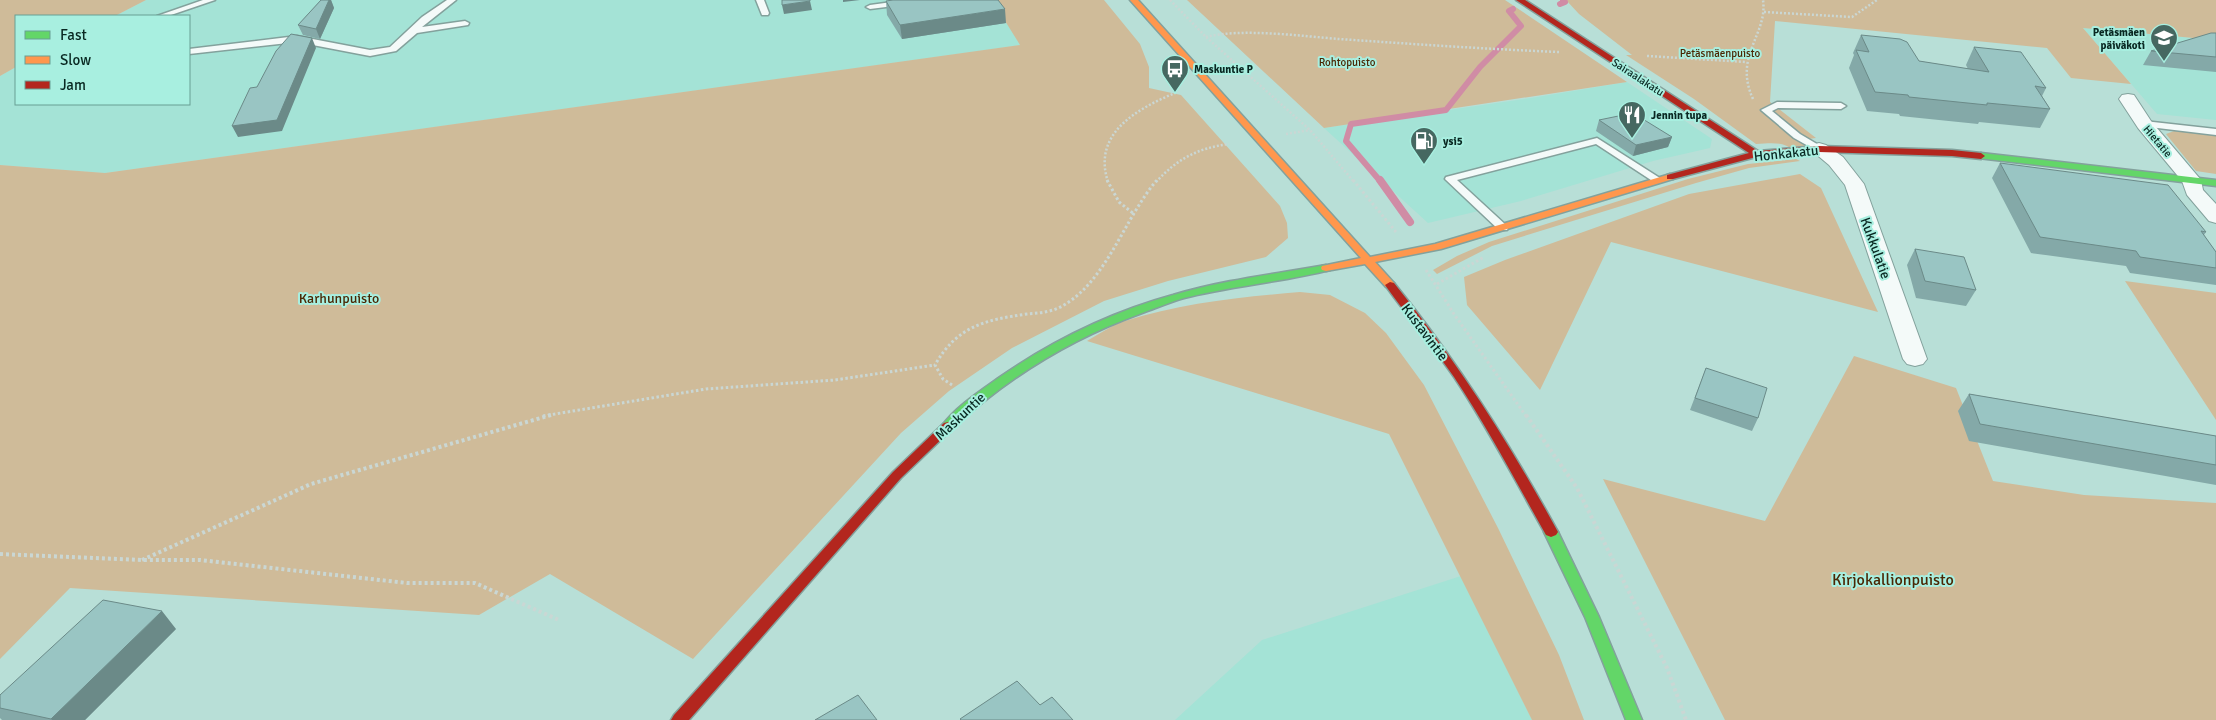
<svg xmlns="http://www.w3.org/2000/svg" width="2216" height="720" font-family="Signika,sans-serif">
	<rect width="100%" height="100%" fill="#b8dfd7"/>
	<path fill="#a4e3d6" d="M 146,0 L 992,0 L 1021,45 L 105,173 L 0,165 L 0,76 L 16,67 L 16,104 L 189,104 L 189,16 L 115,16 Z
		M 2083,28 L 2216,40 L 2216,120 L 2157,114 Z
		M 1627,82 L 1712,139 L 1710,148 L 1653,161 L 1521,201 L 1428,223 L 1324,128 L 1531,98 Z
		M 1461,576 L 1532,720 L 1175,720 L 1262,640 Z"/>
	<path fill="#cfbb99" d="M 0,0 L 146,0 L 115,16 L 16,16 L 16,67 L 0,76 Z
		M 992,0 L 1104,0 L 1140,44 L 1149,67 L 1149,88 L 1181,95 L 1280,206 L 1287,223 L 1288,238 L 1266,257 L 1168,281 L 1104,301 L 1012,348 L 949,391 L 901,433 L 693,659 L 550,574 L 479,615 L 70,588 L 0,659 L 0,165 L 105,173 L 1020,45 Z
		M 1187,0 L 1505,0 L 1627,82 L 1324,128 Z
		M 1566,0 L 2216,0 L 2216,40 L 2083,28 L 2131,84 L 2071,78 L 2047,48 L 1775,21 L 1770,102 L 1816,138 L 1801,140 L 1805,145 L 1795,151 C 1782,141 1772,143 1756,144 L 1694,99 L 1626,55 L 1632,55 L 1579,14 Z
		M 2174,131 L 2216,135 L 2216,174 L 2196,171 L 2166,134 Z
		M 1796,159 L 1800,161 L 1749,168 L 1696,183 L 1492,246 L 1437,274 L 1433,270 L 1457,256 L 1489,242 L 1688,179 L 1748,164 Z
		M 1800,174 L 1821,188 L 1878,312 L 1611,242 L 1540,390 L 1467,305 L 1464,277 L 1505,260 L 1689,194 Z
		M 2125,281 L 2216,293 L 2216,420 Z
		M 1300,292 L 1330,295 L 1365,313 L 1386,333 L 1424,385 L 1498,528 L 1559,655 L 1584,720 L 1532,720 L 1389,434 L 1087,341 C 1099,334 1112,325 1125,321 C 1181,303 1242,297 1300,292 Z
		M 1854,356 L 1956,388 L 1993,481 L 2084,495 L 2216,503 L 2216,720 L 1725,720 L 1603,479 L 1765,521 Z"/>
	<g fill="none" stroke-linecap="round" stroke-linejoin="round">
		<path stroke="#d08ca5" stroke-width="6" d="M 1560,4 L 1565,2 L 1563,0
			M 1381,182 L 1346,141 L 1351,124 L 1446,110 L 1480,67 L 1521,26 L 1509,11 L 1513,9"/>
		<path stroke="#d08ca5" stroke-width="8" d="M 1380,180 L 1410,222"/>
		<defs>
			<path id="lane" d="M 203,0 L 215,0 L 168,16 L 157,16 Z
				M 447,0 L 456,0 L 422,27 L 465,21 L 469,23 L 468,25 L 417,33 L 396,51 L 370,56 L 297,42 L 189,54 L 189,49 L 297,36 L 370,50 L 390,47 L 422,17 Z
				M 756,0 L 764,0 L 769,13 L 768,15 L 762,15 Z
				M 907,0 L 922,1 L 918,3 L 870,9 L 866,7 L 870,5 Z
				M 1777,102 L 1841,103 L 1846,106 L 1841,109 L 1778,108 L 1772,111 L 1800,134 L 1822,147 L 1824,149 L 1819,152 L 1794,138 L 1761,110 Z
				M 2144,121 L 2216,129 L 2216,135 L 2141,126 L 2139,124 Z
				M 1597,138 L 1663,180 L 1658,183 L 1654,182 L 1596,144 L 1457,180 L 1507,226 L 1508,228 L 1507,230 L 1499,230 L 1445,179 L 1446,177 Z"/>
			<path id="street" d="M 2128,94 L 2134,95 L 2151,121 L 2201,180 L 2203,190 L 2216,204 L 2216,223 L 2209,221 L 2187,195 L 2182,181 L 2138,128 L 2119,99 L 2122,95 Z
				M 1819,143 L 1826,145 L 1843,157 L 1864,184 L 1927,359 L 1923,364 L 1915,366 L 1907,364 L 1903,359 L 1845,185 L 1829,165 L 1810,149 L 1812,145 Z"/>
			<path id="fast" d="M 1981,153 L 2216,180 L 2216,186 L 1978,158 L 1977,156 Z
				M 1326,265 L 1331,268 L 1330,270 C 1282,282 1232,286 1184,298 C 1170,302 1156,308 1142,313 C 1070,339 1008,377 952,429 L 948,430 L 942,426 C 953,409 980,391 997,379 C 1050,342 1111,312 1173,295 C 1223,280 1275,274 1326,265 Z
				M 1551,527 L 1556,529 L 1558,532 L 1599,617 L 1642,720 L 1626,720 L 1585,617 L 1544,532 L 1546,529 Z"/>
			<path id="slow" d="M 1130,0 L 1138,0 L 1370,257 L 1435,244 L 1667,175 L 1670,174 L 1675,177 L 1673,179 L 1441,249 L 1375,262 L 1394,283 L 1395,285 L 1394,287 L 1386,287 L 1365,264 L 1326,271 L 1322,270 L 1321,268 L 1322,266 L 1361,258 Z"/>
			<path id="jam" d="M 1516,0 L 1525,0 L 1758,151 L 1819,146 L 1952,150 L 1981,153 L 1985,156 L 1981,159 L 1952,156 L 1819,152 L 1756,157 L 1673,179 L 1667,179 L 1667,175 L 1749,153 Z
				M 1390,282 L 1394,283 C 1457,361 1510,444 1558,532 L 1556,535 L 1551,537 L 1546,535 C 1516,482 1488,428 1454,377 C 1432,345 1407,316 1385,285 Z
				M 948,422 L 954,426 L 952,429 L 901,478 L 689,720 L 671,720 L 674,715 L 893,472 L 944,423 Z"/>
		</defs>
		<use href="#lane" stroke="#83a19c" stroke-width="3"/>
		<use href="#street" stroke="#83a19c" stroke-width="2"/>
		<use href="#fast" stroke="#83a19c" stroke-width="3"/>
		<use href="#slow" stroke="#83a19c" stroke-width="3"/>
		<use href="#jam" stroke="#83a19c" stroke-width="3"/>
		<path stroke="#cad7d4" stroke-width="2.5" stroke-dasharray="2 2" stroke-linecap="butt" d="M 1170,0 L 1206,37 L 1310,130 L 1354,182
			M 1764,12 L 1852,17 L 1877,0
			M 1206,37 C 1241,28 1301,36 1339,39 C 1412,44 1485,49 1559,52
			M 1647,56 L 1746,62
			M 1753,99 C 1733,55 1768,35 1763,0
			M 1286,134 L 1310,130
			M 1108,182 C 1092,133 1137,109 1175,93
			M 1156,182 C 1177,159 1198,148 1229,144"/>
		<path stroke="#cad7d4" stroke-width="3" stroke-dasharray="2.5 2.5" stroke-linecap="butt" d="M 1107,180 L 1119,202 L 1134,214
			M 1353,180 L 1396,232
			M 1426,270 L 1454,314 L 1526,416
			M 1437,284 L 1484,257
			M 952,385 L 943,379 L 935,365 C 957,326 985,320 1027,314 C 1040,313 1053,312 1064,305 C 1107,280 1125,217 1157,180
			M 543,416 L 706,389 L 835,380 L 935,365"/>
		<path stroke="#cad7d4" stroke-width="4" stroke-dasharray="3 3" stroke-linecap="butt" d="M 1526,415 L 1577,488 L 1667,668 L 1686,720
			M 0,554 L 142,560 L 200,560 L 407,583 L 475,583 L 559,620
			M 142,560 L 311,484 L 551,415"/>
		<use href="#lane" fill="#f4faf9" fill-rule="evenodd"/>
		<use href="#street" fill="#f4faf9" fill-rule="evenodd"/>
		<use href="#fast" fill="#63d668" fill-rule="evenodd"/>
		<use href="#slow" fill="#ff974d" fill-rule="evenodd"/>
		<use href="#jam" fill="#b3261e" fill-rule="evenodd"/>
	</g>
	<path fill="#84a9a8" d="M 321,0 L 331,0 L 334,8 L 320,39 L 303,35 L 298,25 Z
		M 886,1 L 1006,23 L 902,39 L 887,15 Z
		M 2216,33 L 2216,72 L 2143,65 L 2151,51 Z
		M 1861,35 L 1919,61 L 1968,69 L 1966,65 L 1974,47 L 2046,88 L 2042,96 L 2050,109 L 2040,128 L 1979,122 L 1978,124 L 1900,116 L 1899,114 L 1867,111 L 1849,68 L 1854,55 L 1853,53 Z
		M 1599,120 L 1672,137 L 1668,147 L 1633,156 L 1596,131 Z
		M 2000,163 L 2206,232 L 2204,235 L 2216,252 L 2216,285 L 2130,273 L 2126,266 L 2031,253 L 1992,178 Z
		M 1915,249 L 1976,290 L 1966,306 L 1916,298 L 1907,265 Z
		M 1706,368 L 1758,418 L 1752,431 L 1690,410 Z
		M 1969,394 L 2216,436 L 2216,485 L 1969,441 L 1958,411 Z
		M 176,629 L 85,720 L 2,720 L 0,718 L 0,695 Z"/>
	<path fill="#6b8a88" d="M 329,0 L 331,0 L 334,8 L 320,39 L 316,29 Z
		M 843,0 L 860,0 L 843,2 Z
		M 810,1 L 812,10 L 784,14 L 782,5 Z
		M 1005,9 L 1006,23 L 902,39 L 900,25 Z
		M 312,38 L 316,48 L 282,131 L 238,137 L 232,126 Z
		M 1672,137 L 1668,147 L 1633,156 L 1636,145 Z
		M 162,611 L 176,629 L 85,720 L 52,720 L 51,719 Z"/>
	<path fill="#99c5c3" stroke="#6b8a88" d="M 321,0 L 329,0 L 316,29 L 298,25 Z
		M 782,0 L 810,0 L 810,1 L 782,5 Z
		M 893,0 L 998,0 L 1005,9 L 900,25 L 886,1 Z
		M 2211,33 L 2216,33 L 2216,57 L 2151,51 Z
		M 291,34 L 312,38 L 277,120 L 232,126 L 250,88 L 257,87 L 276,51 Z
		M 1861,35 L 1900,39 L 1907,42 L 1919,61 L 1989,72 L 1974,47 L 2021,52 L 2046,88 L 2035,86 L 2050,109 L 1987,103 L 1987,105 L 1909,97 L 1908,95 L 1875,92 L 1856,50 L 1869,52 Z
		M 1633,113 L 1672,137 L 1636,145 L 1599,120 Z
		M 2000,163 L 2168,185 L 2206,232 L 2201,231 L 2216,252 L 2216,268 L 2140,257 L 2136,251 L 2040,237 Z
		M 1915,249 L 1964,257 L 1976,290 L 1925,281 Z
		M 1706,368 L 1767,388 L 1758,418 L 1695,398 Z
		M 1969,394 L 2216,436 L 2216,465 L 1980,424 Z
		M 103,600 L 162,611 L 51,719 L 0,708 L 0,695 Z
		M 1017,681 L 1040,705 L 1052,697 L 1073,720 L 961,720 L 960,719 Z
		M 858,695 L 877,720 L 815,720 Z"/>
	<defs>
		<symbol id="school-pin" viewBox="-11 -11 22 30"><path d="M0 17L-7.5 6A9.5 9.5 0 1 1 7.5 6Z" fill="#466861" stroke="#a8efe0"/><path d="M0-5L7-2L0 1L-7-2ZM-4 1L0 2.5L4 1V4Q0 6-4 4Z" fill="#fff"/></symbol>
		<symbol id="bus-pin" viewBox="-11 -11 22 30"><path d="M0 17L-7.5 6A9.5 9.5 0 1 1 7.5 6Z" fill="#466861" stroke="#a8efe0"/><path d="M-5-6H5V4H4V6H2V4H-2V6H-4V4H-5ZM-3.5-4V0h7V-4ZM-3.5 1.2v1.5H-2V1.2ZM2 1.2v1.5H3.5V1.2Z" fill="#fff"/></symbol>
		<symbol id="restaurant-pin" viewBox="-11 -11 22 30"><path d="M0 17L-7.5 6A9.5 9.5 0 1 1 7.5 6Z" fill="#466861" stroke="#a8efe0"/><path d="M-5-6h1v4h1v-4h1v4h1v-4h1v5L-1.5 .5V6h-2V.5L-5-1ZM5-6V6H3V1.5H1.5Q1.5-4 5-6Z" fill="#fff"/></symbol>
		<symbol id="fuel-pin" viewBox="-11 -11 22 30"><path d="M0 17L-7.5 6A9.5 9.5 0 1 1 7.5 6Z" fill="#466861" stroke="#a8efe0"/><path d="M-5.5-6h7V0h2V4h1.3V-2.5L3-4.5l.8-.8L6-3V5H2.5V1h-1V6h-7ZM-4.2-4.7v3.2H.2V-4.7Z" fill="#fff"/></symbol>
	</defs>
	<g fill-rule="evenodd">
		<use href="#school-pin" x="2148" y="22" width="32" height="43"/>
		<use href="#bus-pin" x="1159" y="53" width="32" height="43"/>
		<use href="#restaurant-pin" x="1616" y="99" width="32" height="43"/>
		<use href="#fuel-pin" x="1408" y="125" width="32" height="43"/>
	</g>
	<g text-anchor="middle" stroke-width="4" stroke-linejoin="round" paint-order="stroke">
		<g font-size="11" font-weight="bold" fill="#092822" stroke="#a8efe0" text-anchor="start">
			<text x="2145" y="36" text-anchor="end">Petäsmäen<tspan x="2145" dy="13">päiväkoti</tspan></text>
			<text x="1194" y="73">Maskuntie P</text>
			<text x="1651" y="119">Jennin tupa</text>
			<text x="1443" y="145">ysi5</text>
		</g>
		<g font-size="11" fill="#4a2603" stroke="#a8efe0">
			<text x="1720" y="57">Petäsmäenpuisto</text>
			<text x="1347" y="66">Rohtopuisto</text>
		</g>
		<g font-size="11" fill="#092822" stroke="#a8efe0">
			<text transform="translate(1638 77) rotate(33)" y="4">Sairaalakatu</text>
			<text transform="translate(2158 141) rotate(50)" y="4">Hietatie</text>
		</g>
		<g font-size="14" fill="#092822" stroke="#a8efe0">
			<text transform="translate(1786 153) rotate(-6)" y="5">Honkakatu</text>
			<text transform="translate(1876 248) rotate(70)" y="5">Kukkulatie</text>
			<text transform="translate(1425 332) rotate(53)" y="5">Kustavintie</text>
			<text transform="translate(960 416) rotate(-43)" y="5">Maskuntie</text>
		</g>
		<g font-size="14" fill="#4a2603" stroke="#a8efe0">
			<text x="339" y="303">Karhunpuisto</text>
		</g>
		<g font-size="16" fill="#4a2603" stroke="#a8efe0">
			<text x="1893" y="585">Kirjokallionpuisto</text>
		</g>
	</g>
	<rect x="15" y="15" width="175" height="90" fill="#a8efe0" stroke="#689f94"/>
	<rect x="25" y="31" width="25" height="8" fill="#63d668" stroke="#689f94"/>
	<text x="60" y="40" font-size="15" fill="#092822">Fast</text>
	<rect x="25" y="56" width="25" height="8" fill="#ff974d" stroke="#689f94"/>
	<text x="60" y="65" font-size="15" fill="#092822">Slow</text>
	<rect x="25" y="81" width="25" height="8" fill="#b3261e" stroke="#689f94"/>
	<text x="60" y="90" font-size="15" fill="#092822">Jam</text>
</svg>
